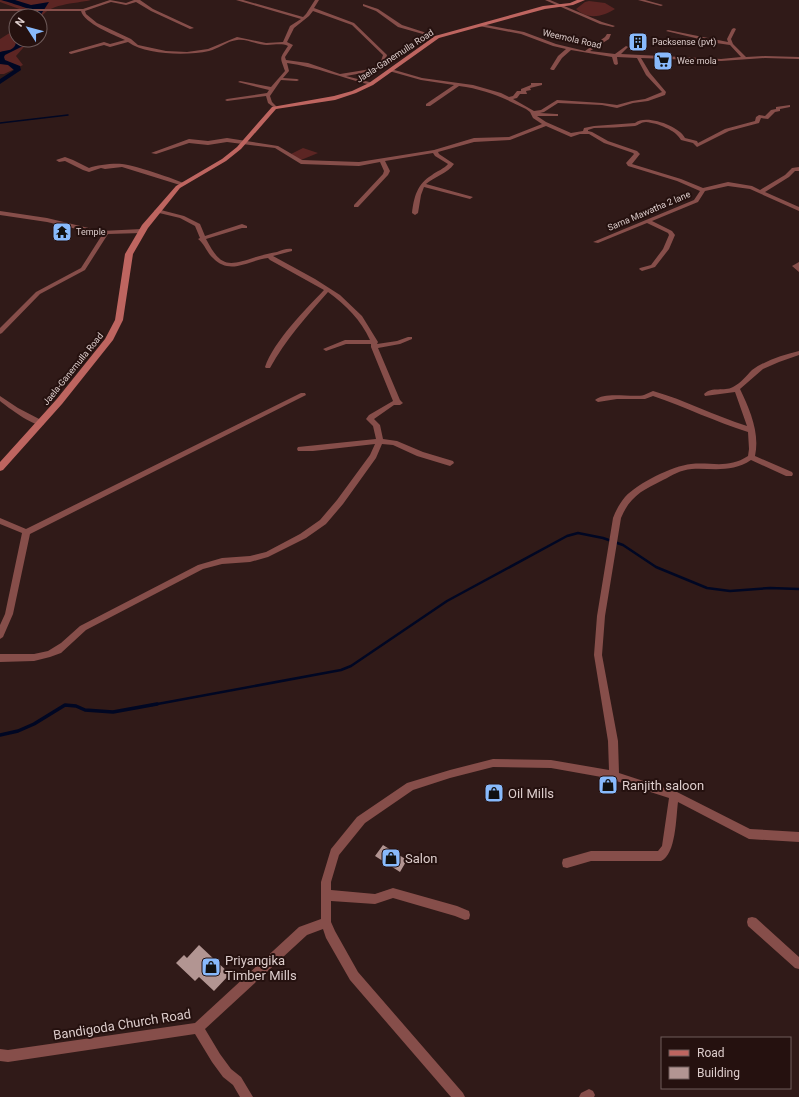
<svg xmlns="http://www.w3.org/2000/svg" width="799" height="1097" font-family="Roboto,sans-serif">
	<rect width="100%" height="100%" fill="#301a18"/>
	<path fill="#5c2523" d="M 0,0 L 91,0 C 76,4 46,3 40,20 L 40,16 L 27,16 L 28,13 L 25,11 L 0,2 Z
		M 589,1 L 605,3 L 615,9 C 602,17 588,20 576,9 L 585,2 Z
		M 16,29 L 16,40 L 30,40 L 16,56 L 23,65 L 4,74 L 0,74 L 0,39 Z
		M 303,148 L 318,153 L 301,160 L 291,154 Z"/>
	<path fill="#000723" d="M 1,0 L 15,0 L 31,5 L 49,2 L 40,16 L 30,16 L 32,10 C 30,9 5,1 1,0 Z
		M 16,32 L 16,40 L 22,40 L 23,43 L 23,46 L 5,55 L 4,57 L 5,60 L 20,66 L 21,70 L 0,84 L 0,79 L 14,70 L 8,65 L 0,64 L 0,52 C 7,50 15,51 16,42 L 11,34 Z"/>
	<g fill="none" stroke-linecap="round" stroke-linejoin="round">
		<path stroke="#000723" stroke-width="1.5" d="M 0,123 L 68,115"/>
		<path stroke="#000723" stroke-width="2.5" d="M 152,705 L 341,670 L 351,666 L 447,601 L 567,536 L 578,533 L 603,538 L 623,545 L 656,567 L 707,588 L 730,591 L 770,588 L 799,589"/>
		<path stroke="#000723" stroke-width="3.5" d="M 0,735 L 18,731 L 34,724 L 65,705 L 76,706 L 85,710 L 113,712 L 157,704"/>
	</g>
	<path fill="#b29592" d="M 602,779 L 616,782 L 613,792 L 599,787 Z
		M 383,845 L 407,860 L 400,872 L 375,856 Z
		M 199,945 L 230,974 L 214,991 L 199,977 L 195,981 L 176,963 L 184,955 L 187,958 Z"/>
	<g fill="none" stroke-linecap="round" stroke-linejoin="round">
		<path fill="#864e4a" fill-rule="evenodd" d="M 110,0 L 126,3 L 134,0 L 140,0 L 153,9 L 194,28 L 190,29 L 151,11 L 136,2 L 126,5 L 111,2 L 85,11 L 86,14 L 97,23 L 131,39 L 138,45 L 166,51 L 187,52 L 208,49 L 237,37 L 266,43 L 283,42 L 290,26 L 301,19 L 236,0 L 243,0 L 303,17 L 306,14 L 315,0 L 319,0 L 314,8 L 354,23 L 387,55 L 384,66 L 368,72 L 346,76 L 373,83 L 373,85 L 371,85 C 343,78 316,67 287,63 L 289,71 L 283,78 L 297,79 L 299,80 L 297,81 L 281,80 L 270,96 L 272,102 L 278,108 L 276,109 L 268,103 L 266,96 L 227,101 L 225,100 L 227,99 L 267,93 L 269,90 L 238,82 L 240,81 L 271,87 L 285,71 C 280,56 279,60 288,46 C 282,43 274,45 267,45 C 258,45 245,38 237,40 C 227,41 218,49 209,51 C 187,56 146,55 128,42 L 110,47 L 104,45 L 71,54 L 69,53 L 69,52 L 104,42 L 110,44 L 125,40 C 114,35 84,23 81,11 L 0,11 L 0,9 L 83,9 ZM 313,11 L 352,25 L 383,55 L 380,64 L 365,70 L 340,74 L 308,63 L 286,60 L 285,57 L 293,45 L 287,42 L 294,28 L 309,16 Z
			M 545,0 L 550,0 L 602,22 L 615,26 L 613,27 L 600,24 Z
			M 638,0 L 645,0 L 663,5 L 661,6 Z
			M 363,4 L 378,9 L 402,25 L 439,37 L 437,38 L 398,27 L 376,11 L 363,6 Z
			M 481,24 L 524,32 L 556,44 L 585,51 L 605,37 L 607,34 L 611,34 L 609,39 L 590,51 L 615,54 L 626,46 L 628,47 L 621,54 L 721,59 L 741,57 L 730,45 L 716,43 L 666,31 L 668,30 L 728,42 L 727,39 L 732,29 L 734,28 L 736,29 L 731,39 L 733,44 L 746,57 L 765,56 L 799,57 L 799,59 L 765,58 L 721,61 L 641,58 L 650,73 L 666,92 L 665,95 L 648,101 L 633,103 L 617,108 L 602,105 L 558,103 L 544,112 L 540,113 L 556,114 L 558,114 L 558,116 L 537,116 L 546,122 L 571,133 L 583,131 L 584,128 L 594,126 L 635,123 C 646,114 679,126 685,138 L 697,141 L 698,143 L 725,129 L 755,121 L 756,117 L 759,115 L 765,116 L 771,110 L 776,109 L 776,107 L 790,105 L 790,107 L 780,109 L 780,111 L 775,112 L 768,119 L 761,118 L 759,123 L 729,131 L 697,147 L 693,143 L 681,140 C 676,130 657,123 646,122 C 641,122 639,125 635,126 C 621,127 607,128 594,128 L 588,130 L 588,131 L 592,132 L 608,141 L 637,151 L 640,154 L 632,164 L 681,179 L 703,188 L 728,182 L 752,186 L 760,190 L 785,175 L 792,168 L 799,167 L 799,171 L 795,171 L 789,177 L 765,192 L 799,207 L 799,211 L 750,189 L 728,186 L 705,191 L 698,202 L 652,221 L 672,231 L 675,235 L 669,249 L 655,267 L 642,271 L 639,269 L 640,268 L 651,265 L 663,249 L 669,235 L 668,233 L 647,223 L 598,243 L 593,242 L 694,200 L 700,191 L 677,181 L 628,166 L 626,163 L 634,154 L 633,153 L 604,143 L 589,134 L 580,134 L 571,137 L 546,126 L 510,140 L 474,142 L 438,152 L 439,154 L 454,164 C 448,173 434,177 426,184 L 473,197 L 470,199 L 424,187 L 421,195 L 418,213 L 415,215 L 412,213 C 414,197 417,184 432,175 C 437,171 444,169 448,164 L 435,156 L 433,153 L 385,161 L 390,171 L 388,175 L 358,207 L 354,207 L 354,205 L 383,174 L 384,171 L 380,162 L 359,166 L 301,164 L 275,148 L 227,142 L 208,145 L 189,143 L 156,154 L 151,153 L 189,139 L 208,141 L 227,138 L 278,146 L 302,160 L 359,162 L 434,150 L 474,138 L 509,137 L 542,124 L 533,118 L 530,112 L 526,109 C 504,98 484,89 459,86 L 430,106 L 426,106 L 426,104 L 454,85 L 421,80 L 389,71 L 389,69 L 391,69 L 422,78 L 473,85 L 501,93 L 509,97 L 513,96 L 517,91 L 521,91 L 521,89 L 531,85 L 531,83 L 542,83 L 542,85 L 530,88 L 531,90 L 526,91 L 527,94 L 520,94 L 517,98 L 513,99 L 534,111 L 541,110 L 557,100 L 602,103 L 617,105 L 632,101 L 645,99 L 662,92 L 646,75 L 637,58 L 617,57 L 618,64 L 616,65 L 614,64 L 612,57 L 571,50 L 562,58 L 554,70 L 552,70 L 550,69 L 558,56 L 566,49 L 553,46 L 521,34 L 479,26 L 479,24 Z
			M 65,157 L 73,160 L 89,168 C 97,165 113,163 122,164 C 130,164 179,180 185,184 L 180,185 L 122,167 L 105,169 L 101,168 L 89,172 L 83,170 L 65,161 L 59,162 L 56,160 Z
			M 157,209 L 184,216 L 200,224 L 205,236 L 242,224 L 247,226 L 247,228 L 242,228 L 206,239 C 221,268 228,266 256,257 C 263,255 270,253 277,252 C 282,250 287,248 292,249 L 292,251 L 273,256 L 315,279 L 340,295 L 362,316 L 378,342 L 377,344 L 397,341 L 408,337 L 412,337 L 412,339 L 400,344 L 378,348 L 400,400 L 403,403 L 400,405 L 394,405 L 374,419 L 380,425 L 383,439 L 397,441 L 423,452 L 453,461 L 454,463 L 450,466 L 417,456 L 393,445 L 382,444 L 376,458 L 343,504 L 326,524 L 306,538 L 268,557 L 250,562 L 222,564 L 203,569 L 86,630 L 61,653 L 50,657 L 34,661 L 0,662 L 0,654 L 34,654 L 48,651 L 61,643 L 80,626 L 198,565 L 222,558 L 250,556 L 266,552 L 300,534 L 320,520 L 337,500 L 370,455 L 375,444 L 313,451 L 298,451 L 297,449 L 298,447 L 376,439 L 373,426 L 366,419 L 369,415 L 393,401 L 371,347 L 371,344 L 346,344 L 326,351 L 323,349 L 345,340 L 370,340 C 361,320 346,305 328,292 C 307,316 285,340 270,368 L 266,368 L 265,367 C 274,341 305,310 324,290 L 270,260 L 268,258 C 249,260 230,276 213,258 C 207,253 204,243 198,239 L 200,238 L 195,226 L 180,218 L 155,212 L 154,211 Z
			M 0,211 L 47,218 L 101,231 L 142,229 L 145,231 L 142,233 L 108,234 L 85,270 L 40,294 L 2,333 L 0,334 L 0,328 L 36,292 L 81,268 L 102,235 L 47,222 L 0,215 Z
			M 799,262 L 799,272 L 792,266 Z
			M 799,351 L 799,355 L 779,362 L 763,369 L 740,389 C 750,410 760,433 755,456 L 792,472 L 793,474 L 792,476 L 786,476 L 751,460 C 732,473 713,468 692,469 C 680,470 673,475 663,480 C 643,490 630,496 621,518 L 605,616 L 602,655 L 618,741 L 619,773 L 677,792 L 750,829 L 799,832 L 799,842 L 749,839 L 678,802 C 676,817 676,855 661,861 L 591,861 L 567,868 L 563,867 L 562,863 L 563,859 L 591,851 L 658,851 L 662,846 L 669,798 L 607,778 L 551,768 L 493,767 L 450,778 L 413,790 L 365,823 L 339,855 L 331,882 L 331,890 L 375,894 L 393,888 L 457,906 L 469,911 L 470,915 L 469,919 L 465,920 L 455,916 L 393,898 L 375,904 L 331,901 L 331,922 L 335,931 L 358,972 L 463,1093 L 465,1097 L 451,1097 L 350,980 L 326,938 L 323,929 L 307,935 L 205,1029 L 220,1054 L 231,1069 L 241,1077 L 253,1097 L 240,1097 L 233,1085 L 223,1077 L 212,1062 L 195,1034 L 8,1062 L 0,1061 L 0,1049 L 8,1050 L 195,1023 L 299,927 L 321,919 L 321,882 L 331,849 L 357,817 L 407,783 L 450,770 L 493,759 L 551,760 L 609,770 L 608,741 L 594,655 L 597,616 L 613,518 C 616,510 620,503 625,497 C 638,483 672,466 691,464 C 713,462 728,469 748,456 L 749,449 L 748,432 C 716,422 685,407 653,396 L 645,399 L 617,399 L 598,402 L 595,400 C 605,391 632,398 644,395 C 647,394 650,392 653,391 C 685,400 715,416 747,426 L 735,392 L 705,396 L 704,394 C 712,386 724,392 733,387 C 741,383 746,376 752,370 C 766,360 783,355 799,351 Z
			M 301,393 L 305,393 L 306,395 L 30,534 L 13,614 L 3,637 L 0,639 L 0,625 L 5,614 L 22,533 L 0,524 L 0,518 L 26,529 Z
			M 0,396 L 18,408 L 43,421 L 44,423 L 43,425 C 32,426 9,408 0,401 Z
			M 752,917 L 756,918 L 799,957 L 799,969 L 795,968 L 748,926 L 747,922 L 748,918 Z
			M 589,1089 L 593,1091 L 595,1095 L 594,1097 L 579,1097 L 581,1093 Z"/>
		<path fill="#be6560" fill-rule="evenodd" d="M 577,0 L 585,0 L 573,5 L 545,9 L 439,38 L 373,85 L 356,93 L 335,100 L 276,109 L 241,149 L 226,161 L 180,188 L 148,228 L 133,254 L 123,320 L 113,340 L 62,404 L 3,470 L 0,471 L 0,462 L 56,400 L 105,339 L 115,320 L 125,254 L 142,225 L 176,186 L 222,159 L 237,147 L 272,107 L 334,96 L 352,91 L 369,83 L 435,36 L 543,6 L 570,3 Z"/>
	</g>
	<defs>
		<symbol id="building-square" viewBox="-11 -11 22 22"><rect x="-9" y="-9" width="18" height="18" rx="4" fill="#88bafc" stroke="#25110f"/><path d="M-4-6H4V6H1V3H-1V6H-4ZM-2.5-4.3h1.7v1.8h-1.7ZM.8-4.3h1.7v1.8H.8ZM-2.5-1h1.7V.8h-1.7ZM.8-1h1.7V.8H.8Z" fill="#111"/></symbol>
		<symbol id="supermarket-square" viewBox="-11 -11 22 22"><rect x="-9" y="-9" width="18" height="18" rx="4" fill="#88bafc" stroke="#25110f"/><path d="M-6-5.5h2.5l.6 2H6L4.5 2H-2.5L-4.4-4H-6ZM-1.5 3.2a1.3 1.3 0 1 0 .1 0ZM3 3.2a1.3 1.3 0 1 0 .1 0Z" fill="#111"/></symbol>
		<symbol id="temple-square" viewBox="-11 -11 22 22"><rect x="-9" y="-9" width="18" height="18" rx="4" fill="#88bafc" stroke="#25110f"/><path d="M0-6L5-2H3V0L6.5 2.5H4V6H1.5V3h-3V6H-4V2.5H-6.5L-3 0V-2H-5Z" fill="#111"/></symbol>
		<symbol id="shop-square" viewBox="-11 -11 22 22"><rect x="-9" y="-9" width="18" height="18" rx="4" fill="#88bafc" stroke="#25110f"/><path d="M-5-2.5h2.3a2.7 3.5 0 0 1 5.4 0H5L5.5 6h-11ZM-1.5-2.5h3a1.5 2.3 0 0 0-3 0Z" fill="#111"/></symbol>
	</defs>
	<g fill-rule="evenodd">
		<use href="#building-square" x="627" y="31" width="22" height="22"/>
		<use href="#supermarket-square" x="652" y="50" width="22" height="22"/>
		<use href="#temple-square" x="51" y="221" width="22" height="22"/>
		<use href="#shop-square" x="597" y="774" width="22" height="22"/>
		<use href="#shop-square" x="483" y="782" width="22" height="22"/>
		<use href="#shop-square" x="380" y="847" width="22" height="22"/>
		<use href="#shop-square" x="200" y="956" width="22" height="22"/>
	</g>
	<g text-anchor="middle" stroke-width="4" stroke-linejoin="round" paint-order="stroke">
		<g font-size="9" fill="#ddcdcc" stroke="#25110f">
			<text transform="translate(572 39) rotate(13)" y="3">Weemola Road</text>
			<text transform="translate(395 56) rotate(-33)" y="3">Jaela-Ganemulla Road</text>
			<text transform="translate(649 211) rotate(-23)" y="3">Sama Mawatha 2 lane</text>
			<text transform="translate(73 369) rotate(-51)" y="3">Jaela-Ganemulla Road</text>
		</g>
		<g font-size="9" fill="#ddcdcc" stroke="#25110f" text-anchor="start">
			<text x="652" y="45">Packsense (pvt)</text>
			<text x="677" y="64">Wee mola</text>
			<text x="76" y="235">Temple</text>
		</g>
		<g font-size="13" fill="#ddcdcc" stroke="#25110f" text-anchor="start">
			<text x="622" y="790">Ranjith saloon</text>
			<text x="508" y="798">Oil Mills</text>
			<text x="405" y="863">Salon</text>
			<text x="225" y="965">Priyangika<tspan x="225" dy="15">Timber Mills</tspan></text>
		</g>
		<g font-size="13" fill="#ddcdcc" stroke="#25110f">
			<text transform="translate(122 1024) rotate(-9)" y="5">Bandigoda Church Road</text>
		</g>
	</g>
	<rect x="661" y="1037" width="130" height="52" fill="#25110f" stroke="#6f5c5b"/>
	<rect x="669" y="1050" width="20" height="6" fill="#be6560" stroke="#6f5c5b"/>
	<text x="697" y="1057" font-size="12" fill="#ddcdcc">Road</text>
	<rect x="669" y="1067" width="20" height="12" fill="#b29592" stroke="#6f5c5b"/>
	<text x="697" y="1077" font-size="12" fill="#ddcdcc">Building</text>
	<g transform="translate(28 28) rotate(306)"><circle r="19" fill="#25110f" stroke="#6f5c5b"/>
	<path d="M0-3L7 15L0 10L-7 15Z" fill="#88bafc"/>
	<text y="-6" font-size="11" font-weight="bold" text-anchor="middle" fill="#ddcdcc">N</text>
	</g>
</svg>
